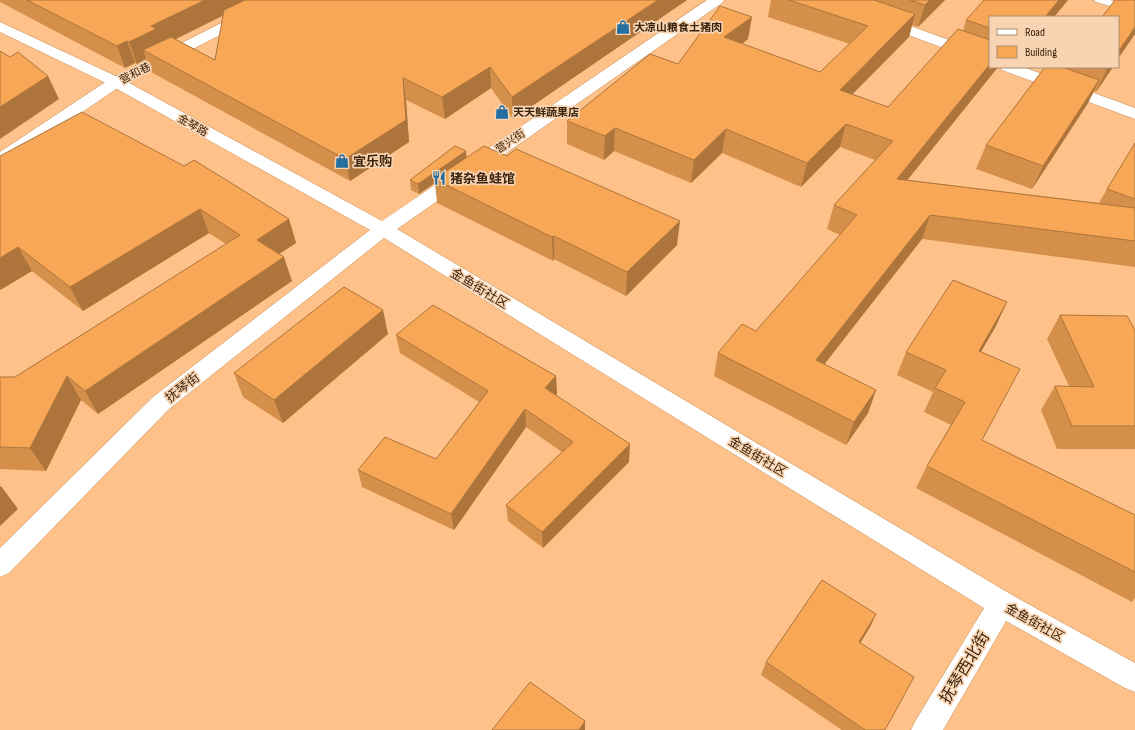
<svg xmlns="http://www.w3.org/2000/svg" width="1135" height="730" font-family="'Sofia Sans Condensed','Noto Sans SC',sans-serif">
	<rect width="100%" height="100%" fill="#fdc189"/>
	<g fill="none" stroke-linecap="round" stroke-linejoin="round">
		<defs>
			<path id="lane" d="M 1094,0 L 1110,0 L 1135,7 L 1135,13 L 1096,2 Z"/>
			<path id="street" d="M 267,0 L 285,0 L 283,3 L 122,85 L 6,164 L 0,165 L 0,152 L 110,79 Z
				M 819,0 L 839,0 L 990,55 L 990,65 L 821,3 Z
				M 1000,67 L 1023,67 L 1135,108 L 1135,119 L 1002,70 Z
				M 1002,592 L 1012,595 L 1016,604 L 943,730 L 911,730 L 916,720 L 992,595 Z"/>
			<path id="secondary" d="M 707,0 L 724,0 L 722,3 L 397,229 L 1012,595 L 1135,663 L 1135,692 L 1125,688 L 992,613 L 384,238 L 169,409 L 9,573 L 0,577 L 0,548 L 153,397 L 370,230 L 110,85 L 0,32 L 0,22 L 122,79 L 382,221 Z"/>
		</defs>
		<use href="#lane" stroke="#c68d57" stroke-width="1"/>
		<use href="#street" stroke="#c68d57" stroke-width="1"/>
		<use href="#secondary" stroke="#c68d57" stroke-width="1"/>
		<use href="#lane" fill="#fff" fill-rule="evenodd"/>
		<use href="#street" fill="#fff" fill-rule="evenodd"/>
		<use href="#secondary" fill="#fff" fill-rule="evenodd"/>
	</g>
	<path fill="#d4904a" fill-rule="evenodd" d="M 0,0 L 687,0 L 513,119 L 491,88 L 445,119 L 406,100 L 409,142 L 350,181 L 151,72 L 146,59 L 137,64 L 135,63 L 125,68 L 0,2 ZM 224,15 L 215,60 L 175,39 Z
		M 771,0 L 945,0 L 918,27 L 912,25 L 909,37 L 852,94 L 888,107 L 963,31 L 966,20 L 1068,0 L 1054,17 L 990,17 L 990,67 L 998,67 L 907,180 L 1099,203 L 1107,189 L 1135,143 L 1135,267 L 922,239 L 824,364 L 876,390 L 868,413 L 846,445 L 714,376 L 718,353 L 756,331 L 840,235 L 827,229 L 834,205 L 875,160 L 840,147 L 801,187 L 722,153 L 691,183 L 614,151 L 604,160 L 567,144 L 567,121 L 678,64 L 748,39 L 742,44 L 820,72 L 850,44 L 768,17 Z
		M 1045,67 L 1113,67 L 1096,92 L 1094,91 L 1088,103 L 1032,189 L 976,169 L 986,145 Z
		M 0,156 L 184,166 L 289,219 L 296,243 L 279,254 L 292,281 L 98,414 L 81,400 L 46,471 L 0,469 L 0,377 L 15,377 L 226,244 L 209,233 L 83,311 L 32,271 L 0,290 Z
		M 467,157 L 677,245 L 626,296 L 554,259 L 553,261 L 437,203 L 435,183 L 419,194 L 411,190 L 410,180 Z
		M 1060,315 L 1135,330 L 1135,449 L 1057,449 L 1041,410 L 1055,386 L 1069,386 L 1047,339 Z
		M 996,326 L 981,351 L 982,440 L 1135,515 L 1135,598 L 1132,602 L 916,488 L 927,466 L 951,425 L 924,412 L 933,392 L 897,375 L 906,352 Z
		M 388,334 L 283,423 L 243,397 L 234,373 Z
		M 396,335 L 556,376 L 557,394 L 556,395 L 629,462 L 543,548 L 508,521 L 506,505 L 562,452 L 526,427 L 454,530 L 362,487 L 358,470 L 436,459 L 479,402 L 400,353 Z
		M 876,614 L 870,627 L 860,643 L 885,730 L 842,730 L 761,675 L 766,662 Z"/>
	<path fill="#ad753c" d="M 205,0 L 264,0 L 232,11 L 162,46 L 143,50 L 146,59 L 137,64 L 129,42 L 151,26 Z
		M 658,0 L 687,0 L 513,119 L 512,97 Z
		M 930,0 L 945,0 L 918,27 L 925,5 Z
		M 1059,0 L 1068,0 L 1054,17 L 1045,17 Z
		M 915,14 L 909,37 L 834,113 L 840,90 Z
		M 752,17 L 748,39 L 721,59 L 724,37 Z
		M 1135,27 L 1135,34 L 1118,59 L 1118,52 Z
		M 127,41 L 135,63 L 125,68 L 117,46 Z
		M 990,64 L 990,67 L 998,67 L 889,203 L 897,179 Z
		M 490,67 L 491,88 L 445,119 L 442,97 Z
		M 1108,67 L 1113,67 L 1096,92 L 1107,69 Z
		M 48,76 L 59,99 L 0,139 L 0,107 Z
		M 403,78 L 406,100 L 409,142 L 350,181 L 345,159 Z
		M 1099,80 L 1088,103 L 1032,189 L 1043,166 Z
		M 846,124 L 840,147 L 801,187 L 807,163 Z
		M 615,128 L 614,151 L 604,160 L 605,136 Z
		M 726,129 L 722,153 L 691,183 L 694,160 Z
		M 466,151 L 467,161 L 434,179 L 435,183 L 419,194 L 418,184 Z
		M 200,209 L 209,233 L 83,311 L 70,287 Z
		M 930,215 L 922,239 L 809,384 L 816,360 Z
		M 289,219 L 296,243 L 264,264 L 257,240 Z
		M 680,221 L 677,245 L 626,296 L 627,272 Z
		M 554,236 L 554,259 L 553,261 L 552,237 Z
		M 18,247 L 32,271 L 0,290 L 0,258 Z
		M 284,257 L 292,281 L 98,414 L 85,391 Z
		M 1007,302 L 996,326 L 968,374 L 979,351 Z
		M 383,310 L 388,334 L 283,423 L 274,400 Z
		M 67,376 L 81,400 L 46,471 L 30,448 Z
		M 556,376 L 557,394 L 545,405 L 545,388 Z
		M 876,390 L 868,413 L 846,445 L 854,422 Z
		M 525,409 L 526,427 L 454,530 L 451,514 Z
		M 630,444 L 629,462 L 543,548 L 542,532 Z
		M 1,486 L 18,509 L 0,526 L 0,487 Z
		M 876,614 L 870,627 L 853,655 L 859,642 Z
		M 585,721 L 585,730 L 579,730 Z"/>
	<path fill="#f7a756" stroke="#ad753c" d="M 27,0 L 205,0 L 151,26 L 156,29 L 129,42 L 127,41 L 117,46 Z
		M 245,0 L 658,0 L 512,97 L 490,67 L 442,97 L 403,78 L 406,120 L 345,159 L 143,50 L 171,37 L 215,60 L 224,10 Z
		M 789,0 L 874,0 L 915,14 L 840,90 L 888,107 L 958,29 L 990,40 L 990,64 L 897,179 L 1135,208 L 1135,241 L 930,215 L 816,360 L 876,390 L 854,422 L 718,353 L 742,324 L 756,331 L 857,215 L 834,205 L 893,141 L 846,124 L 807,163 L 726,129 L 694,160 L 615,128 L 605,136 L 567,121 L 650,54 L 678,64 L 720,6 L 752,17 L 724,37 L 820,72 L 868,26 Z
		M 910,0 L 930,0 L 925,5 Z
		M 984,0 L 1059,0 L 1045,17 L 990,17 L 990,28 L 966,20 Z
		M 1115,0 L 1135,0 L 1135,27 L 1118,52 L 1118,17 L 1102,17 Z
		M 0,51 L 10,57 L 18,52 L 48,76 L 0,107 Z
		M 1045,67 L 1062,67 L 1099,80 L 1043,166 L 986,145 Z
		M 1101,67 L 1108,67 L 1107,69 Z
		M 82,112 L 184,166 L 194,160 L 289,219 L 257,240 L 284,257 L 85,391 L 67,376 L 30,448 L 0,447 L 0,377 L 15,377 L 240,235 L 200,209 L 70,287 L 18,247 L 0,258 L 0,156 Z
		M 1135,143 L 1135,199 L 1107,189 Z
		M 455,146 L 466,151 L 418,184 L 410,180 Z
		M 484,146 L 507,156 L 516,149 L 680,221 L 627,272 L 554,236 L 552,237 L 434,179 Z
		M 953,280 L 1007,302 L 979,351 L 1020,369 L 982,440 L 1135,515 L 1135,572 L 927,466 L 965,402 L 935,388 L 946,370 L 906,352 Z
		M 344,287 L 383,310 L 274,400 L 234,373 Z
		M 433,305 L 556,376 L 545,388 L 630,444 L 542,532 L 506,505 L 573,442 L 525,409 L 451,514 L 358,470 L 385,437 L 436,459 L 488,391 L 396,335 Z
		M 1060,315 L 1127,316 L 1135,330 L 1135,426 L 1072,426 L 1055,386 L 1094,387 Z
		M 822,580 L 876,614 L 859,642 L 914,677 L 885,730 L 865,730 L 766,662 Z
		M 530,682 L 585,721 L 579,730 L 492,730 Z"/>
	<defs>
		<symbol id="shop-bare" viewBox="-9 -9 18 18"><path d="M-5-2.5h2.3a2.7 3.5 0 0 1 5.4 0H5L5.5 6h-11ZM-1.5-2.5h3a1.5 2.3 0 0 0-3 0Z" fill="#256ea2" stroke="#f8d4b3" stroke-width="2.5" paint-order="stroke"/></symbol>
		<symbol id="restaurant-bare" viewBox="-9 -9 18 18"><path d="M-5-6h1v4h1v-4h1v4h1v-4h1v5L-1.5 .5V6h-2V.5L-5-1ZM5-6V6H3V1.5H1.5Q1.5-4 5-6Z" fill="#256ea2" stroke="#f8d4b3" stroke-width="2.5" paint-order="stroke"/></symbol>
	</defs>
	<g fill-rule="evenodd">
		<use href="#shop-bare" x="613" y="17" width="20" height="20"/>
		<use href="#shop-bare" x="492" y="102" width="20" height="20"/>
		<use href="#shop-bare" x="332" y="151" width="20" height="20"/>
		<use href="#restaurant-bare" x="429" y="168" width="20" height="20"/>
	</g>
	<g text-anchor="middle" stroke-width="3.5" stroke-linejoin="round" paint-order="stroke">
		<g font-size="11" font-weight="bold" fill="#3b240d" stroke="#f8d4b3" text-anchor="start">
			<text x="634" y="31">大凉山粮食土猪肉</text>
			<text x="513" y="116">天天鲜蔬果店</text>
		</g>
		<g font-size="11" fill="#3b240d" stroke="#f8d4b3">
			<text transform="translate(135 73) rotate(-27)" y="4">营和巷</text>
			<text transform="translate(193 125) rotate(29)" y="4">金琴路</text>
			<text transform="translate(510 141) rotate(-34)" y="4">营兴街</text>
		</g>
		<g font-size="13" font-weight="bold" fill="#3b240d" stroke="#f8d4b3" text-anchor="start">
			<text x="353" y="166">宜乐购</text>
			<text x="450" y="183">猪杂鱼蛙馆</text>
		</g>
		<g font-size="13" fill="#3b240d" stroke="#f8d4b3">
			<text transform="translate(480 288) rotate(31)" y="5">金鱼街社区</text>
			<text transform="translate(182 387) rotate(-38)" y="5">抚琴街</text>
			<text transform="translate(758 456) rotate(31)" y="5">金鱼街社区</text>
			<text transform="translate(1035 622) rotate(29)" y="5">金鱼街社区</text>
		</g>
		<g font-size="16" fill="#3b240d" stroke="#f8d4b3">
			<text transform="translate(964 667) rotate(-59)" y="6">抚琴西北街</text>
		</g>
	</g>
	<rect x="989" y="16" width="130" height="52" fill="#f8d4b3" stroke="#ac8e71"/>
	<rect x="997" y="29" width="20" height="6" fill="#ffffff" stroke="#ac8e71"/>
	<text x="1025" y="36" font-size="12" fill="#3b240d">Road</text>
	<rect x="997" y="46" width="20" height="12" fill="#f7a756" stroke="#ac8e71"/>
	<text x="1025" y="56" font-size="12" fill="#3b240d">Building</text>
</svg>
